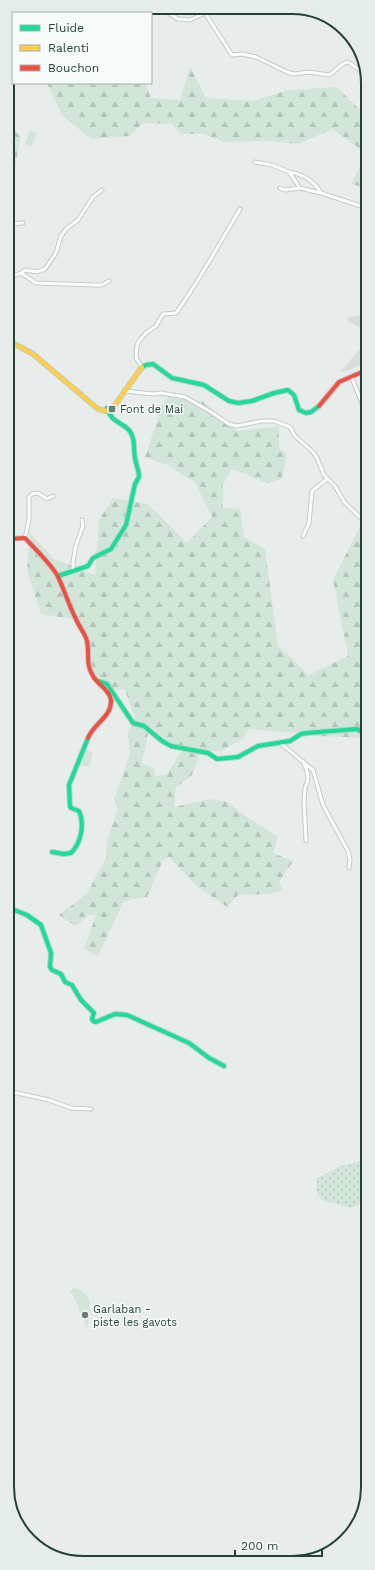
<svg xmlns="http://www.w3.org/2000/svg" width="375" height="1570" font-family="'Work Sans',sans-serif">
	<defs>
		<pattern id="grass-dots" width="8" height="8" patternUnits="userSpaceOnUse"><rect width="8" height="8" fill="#d1e6d8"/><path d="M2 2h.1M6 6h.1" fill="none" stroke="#b3c6ba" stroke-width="1.8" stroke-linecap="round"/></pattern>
		<pattern id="forest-firs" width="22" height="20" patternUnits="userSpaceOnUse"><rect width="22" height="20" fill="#d1e6d8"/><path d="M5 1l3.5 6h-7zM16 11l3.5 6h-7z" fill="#b3c6ba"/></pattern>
	</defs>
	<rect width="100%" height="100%" fill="#e8edeb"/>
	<path fill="#d6dedb" d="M 367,313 L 367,363 L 343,372 L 341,371 L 358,351 L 360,350 L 367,331 L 347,321 L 347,318 Z"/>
	<path fill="url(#grass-dots)" d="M 368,1155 L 368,1183 L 359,1185 L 363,1198 L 358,1205 L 351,1208 L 322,1200 L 317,1194 L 316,1179 L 341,1166 L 360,1161 Z"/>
	<path fill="url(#forest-firs)" fill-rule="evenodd" d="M 111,7 L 145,8 L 147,13 L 128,13 Z
		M 190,67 L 206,98 L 253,101 L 288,90 L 336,87 L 365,114 L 367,113 L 367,188 L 351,184 L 367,154 L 332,129 L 299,144 L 268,141 L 224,142 L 204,134 L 181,134 L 172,124 L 143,123 L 129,136 L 91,139 L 62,115 L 47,83 L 145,83 L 151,98 L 180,100 Z
		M 7,114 L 12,128 L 21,137 L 15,166 L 7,169 Z
		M 168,397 L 203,401 L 237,431 L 279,426 L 279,448 L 287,454 L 282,479 L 267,483 L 232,469 L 223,484 L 223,508 L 240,509 L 244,537 L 265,549 L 278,646 L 309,675 L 348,656 L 333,580 L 367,513 L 368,738 L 316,736 L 295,733 L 249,729 L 243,739 L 221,751 L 201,751 L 192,775 L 176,787 L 174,807 L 210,799 L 228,802 L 241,813 L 278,837 L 273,853 L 293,861 L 279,882 L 283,890 L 271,894 L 238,895 L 227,907 L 198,887 L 169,857 L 162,862 L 147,897 L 124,901 L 98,956 L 84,949 L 96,915 L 88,915 L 76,926 L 59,915 L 87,894 L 106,858 L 107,841 L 118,808 L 114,799 L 130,754 L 128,732 L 135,718 L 125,690 L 98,689 L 87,654 L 79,620 L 41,614 L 27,570 L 30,533 L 54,559 L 95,575 L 99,520 L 113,498 L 148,504 L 187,543 L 212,517 L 195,483 L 168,465 L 145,457 L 162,406 ZM 144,725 L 169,742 L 184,746 L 167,775 L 155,776 L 154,768 L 142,763 L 148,734 Z"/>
	<path fill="#d1e6d8" d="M 30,130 L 37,133 L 31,147 L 25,144 Z
		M 85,750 L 93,752 L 89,767 L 81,765 Z
		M 74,1288 C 96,1293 90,1312 87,1329 L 75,1299 L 70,1292 Z"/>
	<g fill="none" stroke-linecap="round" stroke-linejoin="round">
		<defs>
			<path id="street" d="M 160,8 L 178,19 L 190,20 L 205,13 L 232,55 L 242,54 L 256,57 L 287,72 L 294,74 L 309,72 L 329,75 C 337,71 340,63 348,62 L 367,75
				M 255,162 L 272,165 L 289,172
				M 280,188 L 285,190 L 300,188 L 321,193
				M 300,188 L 289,172 C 302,174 314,181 321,193 L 367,208
				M 7,224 L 23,223
				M 21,273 L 36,283 L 95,285 L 102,285 L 109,281
				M 7,278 L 21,273 L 25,270 L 37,272 L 45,269 L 56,253 L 61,236 L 66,229 L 78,220 L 93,197 L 102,190
				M 142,367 L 136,358 L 137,345 L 139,341 L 146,333 L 156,326 L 163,314 L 176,313 C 200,280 219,244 240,209
				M 351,376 L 364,408 L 367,425
				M 125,391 L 153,394 L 161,393 L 185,397 L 211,412 L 229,424 L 236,426 L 262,421 L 274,421 L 290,427 L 295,436 L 313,452 L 317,458 L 324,475 L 335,486 L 345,503 L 367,524
				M 303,536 L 309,523 L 312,491 L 327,479
				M 25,538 L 29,519 L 29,497 L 32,494 L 38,493 L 47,499 L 53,496
				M 73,572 L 73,562 L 76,545 L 83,526 L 82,520
				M 279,742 L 313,770 L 323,805 L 348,851 L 350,860 L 349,868
				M 303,761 L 307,771 L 308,780 L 305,788 L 304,801 L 306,841
				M 8,1091 L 49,1100 L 71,1108 L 91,1109"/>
			<path id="fast" d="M 142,367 L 146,365 L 153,364 L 172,378 L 204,385 L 229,401 L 238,403 L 252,401 L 274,393 L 288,390 L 294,395 L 299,410 L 306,413 L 311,412 L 319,406
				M 58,576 L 88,566 L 93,558 L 111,549 L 126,525 L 135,484 L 139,477 C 139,470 136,465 135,458 C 133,448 136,439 129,430 C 120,421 112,423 107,408
				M 98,681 L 107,684 L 133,723 L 144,726 L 162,741 L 171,746 L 208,753 L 217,759 L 238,757 L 258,746 L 290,741 L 301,734 L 307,733 L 357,729 L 368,736
				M 52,852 L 64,854 L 71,853 C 81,843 85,824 79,811 L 71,808 L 70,806 L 69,785 L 88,738
				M 7,907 L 27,915 L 41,925 L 51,953 L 50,967 L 52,970 L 61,974 L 65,982 L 72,985 L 81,1000 L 94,1013 L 92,1019 L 93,1021 L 96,1022 L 115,1014 L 127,1015 L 189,1043 L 209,1058 L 224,1066"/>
			<path id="slow" d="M 7,340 L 33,354 L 98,409 L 105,411 L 112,409 L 142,367"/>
			<path id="jam" d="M 319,406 L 339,382 L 367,370
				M 7,539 L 25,538 C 33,547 54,567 58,577 C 65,591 69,606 76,619 C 78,625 86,635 87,641 C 90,654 85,663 93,676 C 97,684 110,690 111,700 C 112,717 94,723 88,738"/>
		</defs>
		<use href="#street" stroke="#c5cac8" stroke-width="5"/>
		<use href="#fast" stroke="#c3cbc8" stroke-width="6"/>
		<use href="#slow" stroke="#c3cbc8" stroke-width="6"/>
		<use href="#jam" stroke="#c3cbc8" stroke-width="6"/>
		<use href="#street" stroke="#fcfcfc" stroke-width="3"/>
		<use href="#fast" stroke="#16e098" stroke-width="4"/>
		<use href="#slow" stroke="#ffcf43" stroke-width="4"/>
		<use href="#jam" stroke="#f24e42" stroke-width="4"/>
	</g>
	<g fill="#697e78" stroke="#f7fbf9" stroke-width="1.5">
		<rect x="108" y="405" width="8" height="8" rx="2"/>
		<circle cx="85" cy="1315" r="4"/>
	</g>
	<g text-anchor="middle" stroke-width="3" stroke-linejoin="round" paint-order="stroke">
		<g font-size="11" fill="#24423a" stroke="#f7fbf9" text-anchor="start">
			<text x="120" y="413">Font de Mai</text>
			<text x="93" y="1313">Garlaban -<tspan x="93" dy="13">piste les gavots</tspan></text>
		</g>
	</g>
	<path d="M0 0H375V1570H0ZM83 14H292A69 69 0 0 1 361 83V1487A69 69 0 0 1 292 1556H83A69 69 0 0 1 14 1487V83A69 69 0 0 1 83 14Z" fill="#e6ecea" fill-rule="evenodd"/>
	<path fill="none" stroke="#24423a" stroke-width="2" d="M83 14H292A69 69 0 0 1 361 83V1487A69 69 0 0 1 292 1556H83A69 69 0 0 1 14 1487V83A69 69 0 0 1 83 14Z"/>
	<rect x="12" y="12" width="140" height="72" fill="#f7fbf9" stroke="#a3b1ad"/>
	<rect x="20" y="25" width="20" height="6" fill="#16e098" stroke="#a3b1ad"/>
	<text x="48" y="32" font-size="12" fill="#24423a">Fluide</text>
	<rect x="20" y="45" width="20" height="6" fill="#ffcf43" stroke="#a3b1ad"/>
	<text x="48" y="52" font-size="12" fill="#24423a">Ralenti</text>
	<rect x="20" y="65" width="20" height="6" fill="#f24e42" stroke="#a3b1ad"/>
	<text x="48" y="72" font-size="12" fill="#24423a">Bouchon</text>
	<path d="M235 1550v6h87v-6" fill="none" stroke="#24423a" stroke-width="2"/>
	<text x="241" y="1550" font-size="12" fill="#24423a" stroke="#f7fbf9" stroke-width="3" paint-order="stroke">200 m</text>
</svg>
